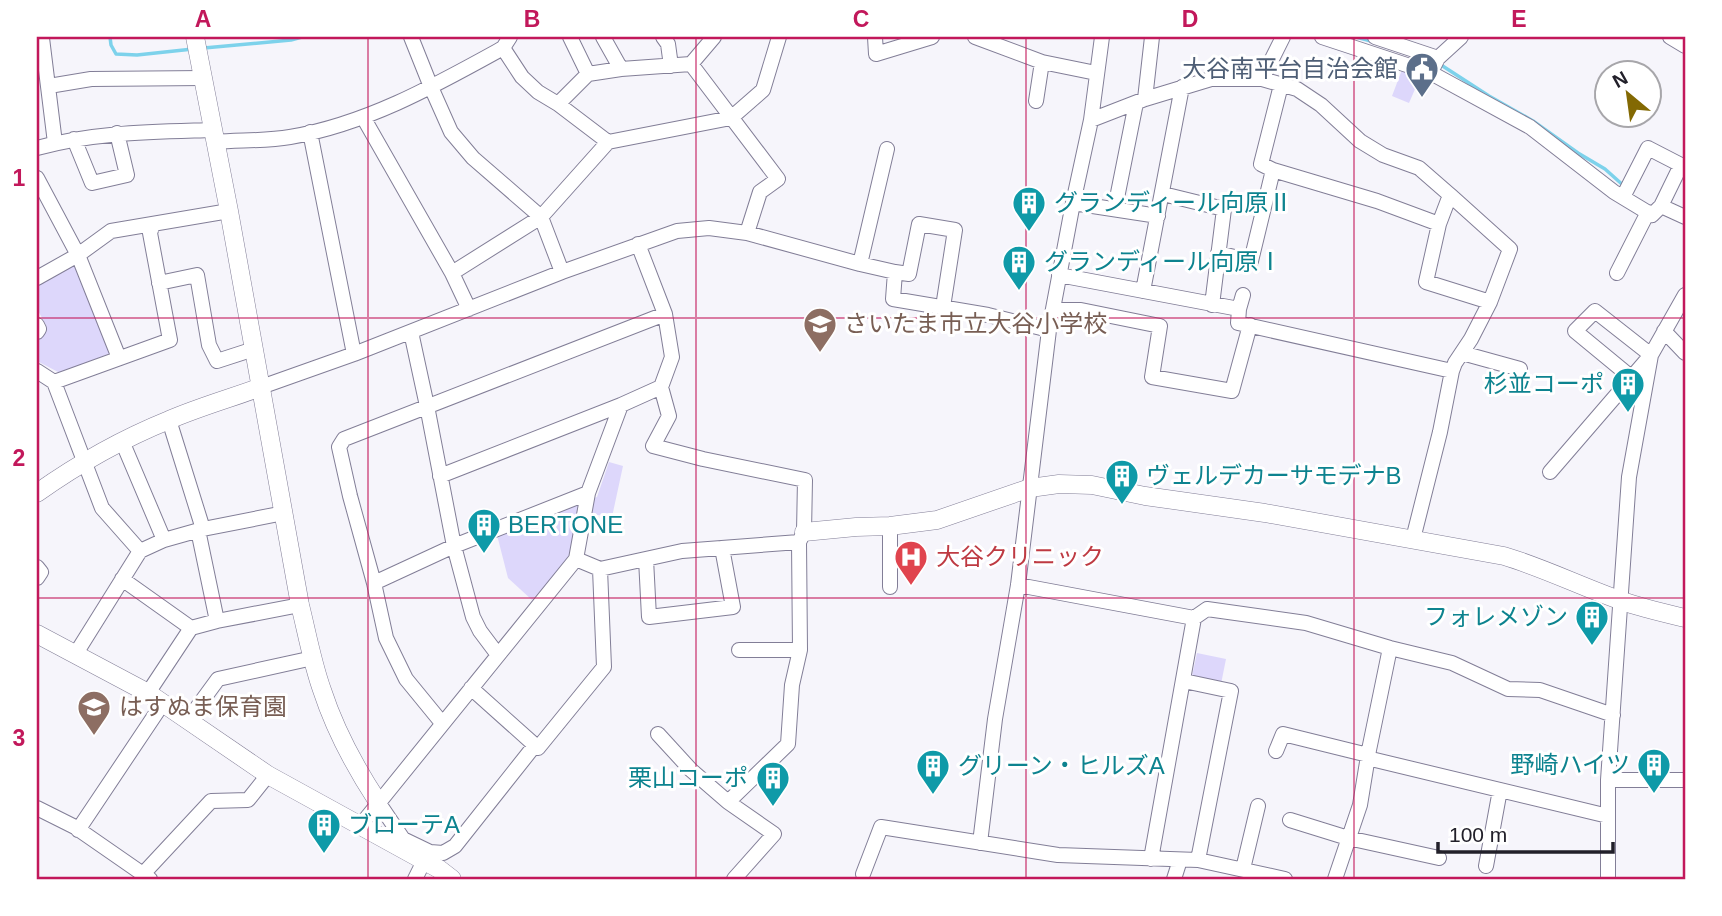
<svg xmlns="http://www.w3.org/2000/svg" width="1722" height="916" font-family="Helvetica,'Noto Sans JP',sans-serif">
	<rect width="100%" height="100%" fill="#f6f5fb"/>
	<path fill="#ddd7fb" d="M 1403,67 L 1422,73 L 1409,103 L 1392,96 Z
		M 74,262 L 111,353 L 60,373 L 37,361 L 37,337 L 46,325 L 37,309 L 37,282 Z
		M 609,462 L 623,466 L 612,517 L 591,514 L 594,498 L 597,497 Z
		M 580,503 L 575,552 L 532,600 L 508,578 L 497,535 Z
		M 1197,653 L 1226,659 L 1221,684 L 1192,676 Z"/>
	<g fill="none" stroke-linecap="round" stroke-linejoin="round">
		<path stroke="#7dd2eb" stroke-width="3.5" d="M 110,37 L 111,45 L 116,54 L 137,55 L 193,49
			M 1356,37 L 1371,41
			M 204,48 L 291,40 L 302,37
			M 1438,63 L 1489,96 L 1533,121 L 1578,153 L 1605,169 L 1624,186"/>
		<defs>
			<path id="minor" d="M 411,37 L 431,87 L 451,132 L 473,158 L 541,217 L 562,272
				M 570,37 L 588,74 L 621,69 L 691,64 L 714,37
				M 603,37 L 621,69
				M 663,37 L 668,44 L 671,66
				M 875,37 L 876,54 L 932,37
				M 975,37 L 1042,62 L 1096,73
				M 1283,37 L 1262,79 L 1297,89 L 1321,105 L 1360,141 L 1383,155 L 1419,168 L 1450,195 L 1439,224 L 1426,282 L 1490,302 L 1471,339 L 1455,363 L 1452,371 L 1440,432 L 1413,539
				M 1322,37 L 1431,73 L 1530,127 L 1614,192 L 1652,215 L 1661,206 L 1685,217
				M 1375,37 L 1438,58
				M 1670,37 L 1685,46
				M 37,38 L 42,38 L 55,143
				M 503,48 L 522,77 L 538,92 L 558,104 L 608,142
				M 691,64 L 778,179 L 760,192 L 747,233
				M 1434,66 L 1438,58 L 1461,37
				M 1281,85 L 1261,164 L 1273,170 L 1377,201 L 1439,224
				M 49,86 L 91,79 L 204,78
				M 1145,99 L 1152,37
				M 1036,101 L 1042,62
				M 558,104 L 588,74
				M 363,117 L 452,273 L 469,309
				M 1091,120 L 1145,99 L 1211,79 L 1262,79
				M 310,132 L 354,354
				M 74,139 L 92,183 L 127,175 L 117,133
				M 215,142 C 240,140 266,141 290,137 C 367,124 436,85 503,48 L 510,37
				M 37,148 C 96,132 152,132 213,130
				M 37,178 L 78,255 L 119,358
				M 1163,194 L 1224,209 L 1212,305
				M 1450,195 L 1510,249 L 1490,302
				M 1623,197 L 1648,148 L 1681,165 L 1661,206
				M 1073,203 L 1158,216
				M 1115,208 L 1136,103
				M 638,244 L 665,314 L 672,357 L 661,387 L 669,416 L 653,446 L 703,459 L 805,480 L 804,532 L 799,542 L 800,650 L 792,685 L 788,744 L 728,802 L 774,834 L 734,879
				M 1218,253 L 1251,261 L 1273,170
				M 860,264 L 887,149
				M 895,272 L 909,274 L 919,224 L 955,230 L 943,307
				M 452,273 L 541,217 L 608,142 L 731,118 L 763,90 L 779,37
				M 1617,273 L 1648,212
				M 1059,275 L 1239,309
				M 37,278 L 78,255 L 111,231 L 229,211
				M 159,283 L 197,275 L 209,345 L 217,361 L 254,349
				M 1143,291 L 1182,87
				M 1243,295 L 1239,309 L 1238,323 L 1452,371
				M 1054,310 L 1081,310 L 1160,326 L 1152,377 L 1232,391 L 1250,325
				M 37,325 L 39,329 L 37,332
				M 1664,331 L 1685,353
				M 411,332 L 427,406 L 454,546 L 473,617 L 480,631 L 498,655
				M 1462,353 L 1520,369
				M 37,371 L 54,382 L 102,508 L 140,551
				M 54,382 L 170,340 L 150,233 L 153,224
				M 261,387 L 354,354 L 562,272 L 677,231 L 709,228 L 747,233 L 860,264 L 895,272 L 893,299 L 988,315 L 1049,330
				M 169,420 L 203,529
				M 122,441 L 164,540
				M 1550,472 L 1651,355 L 1595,311 L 1575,331 L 1632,378
				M 440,476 L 621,405 L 661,387
				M 198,530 L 217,621
				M 576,559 L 600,569 L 682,551 L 799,542
				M 646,559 L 649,617 L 733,607 L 722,548
				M 37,567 L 41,572 L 37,578
				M 122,579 L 191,628
				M 374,583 L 350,496 L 339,447 L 344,439 L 665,314
				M 1018,585 L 1194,618 L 1207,609 L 1306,623 L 1390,648 L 1452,663 L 1508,689 L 1540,690 L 1613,715
				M 890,587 L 890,526
				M 739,650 L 800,650
				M 75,655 L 140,551 L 164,540 L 203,529 L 284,513
				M 1184,681 L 1231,691 L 1198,860
				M 471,688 L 538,748 L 604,667 L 600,569
				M 148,693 L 191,628 L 217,621 L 300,605
				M 188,720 L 218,679 L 313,658
				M 442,723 L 406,679 L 386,638 L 374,583 L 454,546 L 588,493
				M 658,734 L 691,770 L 728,802
				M 1276,751 L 1283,734 L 1368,755
				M 1367,758 L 1608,816
				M 1608,780 L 1685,780
				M 378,802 L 403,839 L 430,852 L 443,853 L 455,846 L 535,745
				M 37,808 L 75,827 L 150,879
				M 1290,820 L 1348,838 L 1439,858
				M 360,826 L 576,559 L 588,493 L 621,405
				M 78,830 L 163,703
				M 980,843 L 995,719 L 1018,585 L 1049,330 L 1073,203 L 1091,120 L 1102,37
				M 1151,859 L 1194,618
				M 1486,866 L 1500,790
				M 1243,869 L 1258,806
				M 143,874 L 211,801 L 248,800 L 268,775
				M 863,874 L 881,827 L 1058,855 L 1198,860 L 1285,879
				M 415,879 L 424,861
				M 1174,879 L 1180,860
				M 1335,879 L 1360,805 L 1369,750 L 1390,648
				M 1608,879 L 1608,780 L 1629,477 L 1651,355 L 1685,295"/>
			<path id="tertiary" d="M 195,37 L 229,211 L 300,605 C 307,633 312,662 322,690 C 335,730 355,767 378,802
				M 37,493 C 78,464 122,439 169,420 C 199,407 231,398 261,387
				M 804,532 L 856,527 L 890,526 L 937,520 L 1030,488 L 1059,484 L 1092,485 L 1145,496 L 1265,513 L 1504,556 C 1544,568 1582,587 1622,601 C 1642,608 1664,613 1685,618
				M 37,634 L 148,693 L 268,775 L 439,869 L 452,879"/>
		</defs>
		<use href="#minor" stroke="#827e97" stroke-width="16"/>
		<use href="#tertiary" stroke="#827e97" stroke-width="19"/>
		<use href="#minor" stroke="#fff" stroke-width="14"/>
		<use href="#tertiary" stroke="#fff" stroke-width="18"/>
	</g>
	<path fill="none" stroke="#c2185b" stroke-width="2" stroke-opacity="0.55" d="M 368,37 L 368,879M 696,37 L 696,879M 1026,37 L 1026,879M 1354,37 L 1354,879M 37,318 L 1685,318M 37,598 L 1685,598"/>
	<defs>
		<symbol id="civic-pin" viewBox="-11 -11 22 30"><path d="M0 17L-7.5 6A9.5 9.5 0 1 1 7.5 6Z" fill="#5c6f8a" stroke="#fff"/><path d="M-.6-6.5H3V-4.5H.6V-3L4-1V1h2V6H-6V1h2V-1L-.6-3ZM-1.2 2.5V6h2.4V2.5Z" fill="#fff"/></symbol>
		<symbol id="building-pin" viewBox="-11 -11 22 30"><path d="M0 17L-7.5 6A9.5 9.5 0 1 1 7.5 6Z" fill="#0f9aa8" stroke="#fff"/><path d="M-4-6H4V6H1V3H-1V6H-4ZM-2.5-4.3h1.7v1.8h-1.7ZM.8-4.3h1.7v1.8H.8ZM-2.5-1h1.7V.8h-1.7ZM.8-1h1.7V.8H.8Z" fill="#fff"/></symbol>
		<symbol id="school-pin" viewBox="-11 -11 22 30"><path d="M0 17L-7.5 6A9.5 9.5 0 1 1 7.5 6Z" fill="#8d6e63" stroke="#fff"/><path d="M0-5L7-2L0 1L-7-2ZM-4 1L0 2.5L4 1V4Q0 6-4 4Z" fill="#fff"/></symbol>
		<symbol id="hospital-pin" viewBox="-11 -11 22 30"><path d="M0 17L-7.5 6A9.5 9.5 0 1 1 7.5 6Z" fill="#e0444e" stroke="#fff"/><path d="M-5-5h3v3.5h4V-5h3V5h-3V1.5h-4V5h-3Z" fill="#fff"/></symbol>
	</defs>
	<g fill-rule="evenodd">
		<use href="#civic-pin" x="1403" y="50" width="38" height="52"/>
		<use href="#building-pin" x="1010" y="184" width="38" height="52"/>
		<use href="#building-pin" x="1000" y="243" width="38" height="52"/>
		<use href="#school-pin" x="801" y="305" width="38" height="52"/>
		<use href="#building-pin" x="1609" y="365" width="38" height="52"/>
		<use href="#building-pin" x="1103" y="457" width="38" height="52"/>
		<use href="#building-pin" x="465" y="506" width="38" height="52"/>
		<use href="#hospital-pin" x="892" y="538" width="38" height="52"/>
		<use href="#building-pin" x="1573" y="598" width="38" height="52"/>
		<use href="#school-pin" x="75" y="688" width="38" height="52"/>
		<use href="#building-pin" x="1635" y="746" width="38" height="52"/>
		<use href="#building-pin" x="914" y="747" width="38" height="52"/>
		<use href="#building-pin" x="754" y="759" width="38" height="52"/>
		<use href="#building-pin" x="305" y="806" width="38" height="52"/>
	</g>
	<g text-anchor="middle" stroke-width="6" stroke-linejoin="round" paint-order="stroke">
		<g font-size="24" fill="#4e5e75" stroke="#fff" text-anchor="end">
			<text x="1398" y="77">大谷南平台自治会館</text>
		</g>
		<g font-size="24" fill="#0d838f" stroke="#fff" text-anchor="start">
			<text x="1054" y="211">グランディール向原Ⅱ</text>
			<text x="1044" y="270">グランディール向原Ⅰ</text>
			<text x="1604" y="392" text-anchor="end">杉並コーポ</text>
			<text x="1146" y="484">ヴェルデカーサモデナB</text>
			<text x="508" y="533">BERTONE</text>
			<text x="1568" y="625" text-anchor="end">フォレメゾン</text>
			<text x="1630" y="773" text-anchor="end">野崎ハイツ</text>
			<text x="958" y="774">グリーン・ヒルズA</text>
			<text x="748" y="786" text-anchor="end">栗山コーポ</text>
			<text x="348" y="833">ブローテA</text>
		</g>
		<g font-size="24" fill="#785e54" stroke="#fff" text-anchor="start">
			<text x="844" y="332">さいたま市立大谷小学校</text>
			<text x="119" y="715">はすぬま保育園</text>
		</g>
		<g font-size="24" fill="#be3a42" stroke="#fff" text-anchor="start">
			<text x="936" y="565">大谷クリニック</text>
		</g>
	</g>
	<rect width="1722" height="916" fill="none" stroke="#ffffff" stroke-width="77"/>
	<g transform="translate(1628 94) rotate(331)"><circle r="33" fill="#ffffff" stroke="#a7a6aa" stroke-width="2"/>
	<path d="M0-5L12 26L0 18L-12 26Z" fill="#836903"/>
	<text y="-10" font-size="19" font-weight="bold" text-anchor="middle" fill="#22202a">N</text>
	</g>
	<path d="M1438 842v10h175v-10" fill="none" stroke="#22202a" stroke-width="3.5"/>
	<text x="1449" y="842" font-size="21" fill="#22202a" stroke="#ffffff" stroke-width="5" paint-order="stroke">100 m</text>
	<rect x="38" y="38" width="1646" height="840" fill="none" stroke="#c2185b" stroke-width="2.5"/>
	<g font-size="23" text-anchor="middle" font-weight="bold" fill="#c2185b">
		<text x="203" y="27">A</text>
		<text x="532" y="27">B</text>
		<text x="861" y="27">C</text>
		<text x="1190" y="27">D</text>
		<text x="1519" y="27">E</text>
		<text x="19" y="186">1</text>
		<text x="19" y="466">2</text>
		<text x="19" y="746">3</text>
	</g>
</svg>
